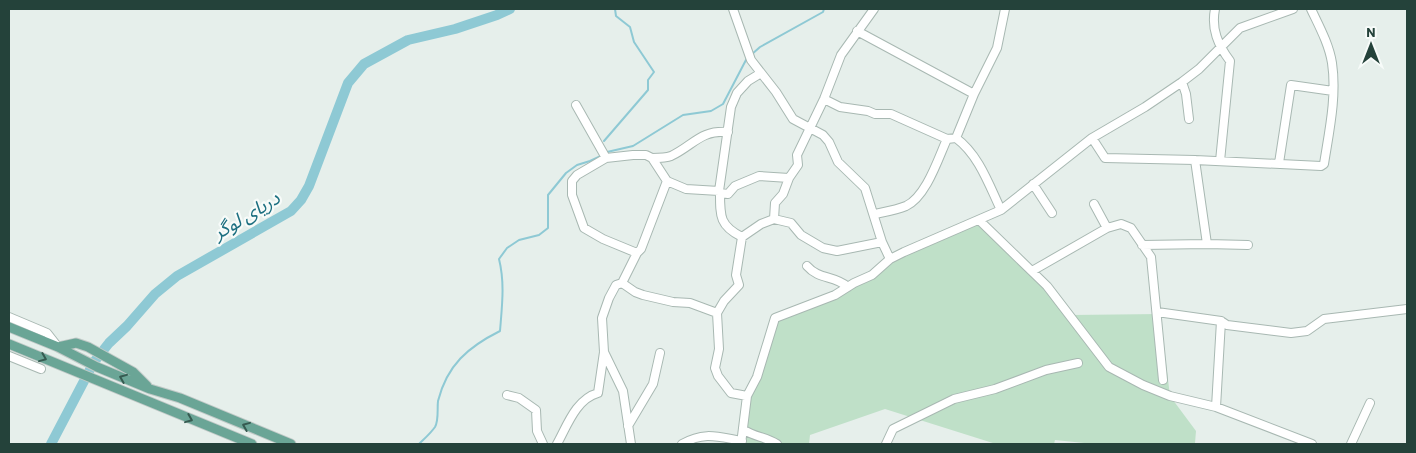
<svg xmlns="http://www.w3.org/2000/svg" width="1416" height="453" font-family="Barlow,'Noto Sans Arabic',sans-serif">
	<rect width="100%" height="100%" fill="#e6efeb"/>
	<path fill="#bfe0c8" d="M 979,220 L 1071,315 L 1160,314 L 1170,396 L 1196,431 L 1195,443 L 1094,444 L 1055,440 L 1054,444 L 996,444 L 885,409 L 810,435 L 809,444 L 741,444 L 743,418 L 775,318 L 835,295 L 890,259 Z"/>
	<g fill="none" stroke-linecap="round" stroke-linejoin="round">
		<path stroke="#8ec9d4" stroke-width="2" d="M 751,55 L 760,47 L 823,12 L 824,9
			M 604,141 L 648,90 L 648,80 L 654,72 L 634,42 L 630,27 L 616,16 L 615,9
			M 607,152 L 633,146 L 683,115 L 711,111 L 723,104 L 747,58
			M 419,444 C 424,439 430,434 435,427 C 439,420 437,409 438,401 C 447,365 468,347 500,331 C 502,306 505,283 499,259 L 507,248 L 519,240 L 539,235 L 548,228 L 548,195 L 566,173 L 577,165 L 590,161 L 603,155"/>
		<path stroke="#8ec9d4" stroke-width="10" d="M 51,444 L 94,362 L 109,343 L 127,326 L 155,294 L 177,276 L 291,211 L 301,200 L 309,186 L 348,83 L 364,64 L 408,40 L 455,29 L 497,15 L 510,9"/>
		<defs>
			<path id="minor" d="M 733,9 L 751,60 L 776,92 L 793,119 L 823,135 L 829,142 L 838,162 L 865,188 L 882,242 L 890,259
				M 1215,9 C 1211,29 1218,45 1230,61 L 1220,161
				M 857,31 L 974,94
				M 1182,82 L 1186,94 L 1189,119
				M 824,99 L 840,107 L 868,111 L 875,114 L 891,114 L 947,139 L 956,138
				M 576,105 L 606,158
				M 1092,138 L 1105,158 L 1195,160 L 1321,166 L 1324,164 C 1329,132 1337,96 1332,63 C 1329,44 1319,26 1311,9
				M 652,158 C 658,158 666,158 671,156 C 694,145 700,130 728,132
				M 1195,160 L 1207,244
				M 1279,163 L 1291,85 L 1333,91
				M 1033,184 L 1052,213
				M 719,191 L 731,107 L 737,93 L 748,81 L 761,73
				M 720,193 C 720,217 720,226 742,237 L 736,275 L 739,285 L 724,301 L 717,313 L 719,349 L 715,368 L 718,376 L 731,393 L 747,396
				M 1094,204 L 1107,228
				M 1001,210 C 989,185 979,155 956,138 L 974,94 L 997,48 L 1005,9
				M 875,214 C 884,212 896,210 906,206 C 926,197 938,159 947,139
				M 774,219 L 775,203 L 783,194 L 789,178 L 798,165 L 797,155 L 824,99 L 841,55 L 874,9
				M 979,220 L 1047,286 L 1109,367 L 1143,385 L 1170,396 L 1216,407 L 1312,444
				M 742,237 L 761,224 L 774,219 L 791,223 L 801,235 L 823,248 L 837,251 L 882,242
				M 1142,245 L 1207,244 L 1248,245
				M 637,253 L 603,239 L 584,228 L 572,195 L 572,181 L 577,175 L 606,158 L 633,155 L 646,155 L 652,158 L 667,181 L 686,189 L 719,191 L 720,193 L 728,194 L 735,186 L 759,176 L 789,178
				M 807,266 C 819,280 834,275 848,287
				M 1032,271 L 1107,228 L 1121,224 L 1131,228 L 1151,257 L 1163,380
				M 622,283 L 637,253 L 641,249 L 667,181
				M 1157,312 L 1221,321 L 1227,325 L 1291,333 L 1307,331 L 1324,319 L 1407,309
				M 9,317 L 47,333 L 58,347
				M 604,352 L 623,391 L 631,444
				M 9,356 L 41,369
				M 507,395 L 519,398 L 536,410 L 537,431 L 543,444
				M 1216,407 L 1221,321
				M 628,426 L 653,384 L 660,353
				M 744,430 C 755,437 766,437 777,444
				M 557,444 C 567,426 576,399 598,393 L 604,352 L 602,318 L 609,298 L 616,285 L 622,283 L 635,292 L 643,295 L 673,302 L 690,303 L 717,313
				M 682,444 C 705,431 718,437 742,441
				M 741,444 L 747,396 L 757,377 L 775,318 L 835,295 L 854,283 L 872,275 L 890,259 L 904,252 L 1001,210 L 1092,138 L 1145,107 L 1182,82 L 1199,69 L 1240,28 L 1293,9
				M 886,444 L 893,429 L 954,399 L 995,389 L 1046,370 L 1078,363
				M 1351,444 L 1370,403"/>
			<path id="major" d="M 9,327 L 58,347 L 97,367 L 150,389 L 180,398 L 291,444
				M 9,344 L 252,444
				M 58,347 L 76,343 L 88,347 L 133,372 L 147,386"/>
		</defs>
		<use href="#minor" stroke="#a8b8b2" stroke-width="10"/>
		<use href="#major" stroke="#c2cac8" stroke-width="11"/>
		<use href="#minor" stroke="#fff" stroke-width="8"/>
		<use href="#major" stroke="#6aa596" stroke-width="9"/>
	</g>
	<defs><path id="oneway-chevron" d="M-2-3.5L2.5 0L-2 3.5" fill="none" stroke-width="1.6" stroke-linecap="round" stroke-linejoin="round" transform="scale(1.25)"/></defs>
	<g stroke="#365b51">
		<use href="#oneway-chevron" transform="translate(43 358) rotate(22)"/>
		<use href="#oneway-chevron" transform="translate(123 378) rotate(-158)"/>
		<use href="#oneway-chevron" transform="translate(189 419) rotate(22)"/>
		<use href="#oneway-chevron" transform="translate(246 426) rotate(-158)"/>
	</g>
	<g text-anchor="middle" stroke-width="4.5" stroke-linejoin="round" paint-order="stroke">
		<g font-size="19" font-style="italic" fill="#1c6f80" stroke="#f7fbf9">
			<text transform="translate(246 215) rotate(-31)" y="7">دریای لوگر</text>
		</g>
	</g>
	<rect width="1416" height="453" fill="none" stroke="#24423a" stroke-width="20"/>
	<g transform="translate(1371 45)" stroke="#f7fbf9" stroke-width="4" paint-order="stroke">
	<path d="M0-4L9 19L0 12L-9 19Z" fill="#24423a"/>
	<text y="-8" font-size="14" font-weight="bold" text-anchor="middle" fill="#24423a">N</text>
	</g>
</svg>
